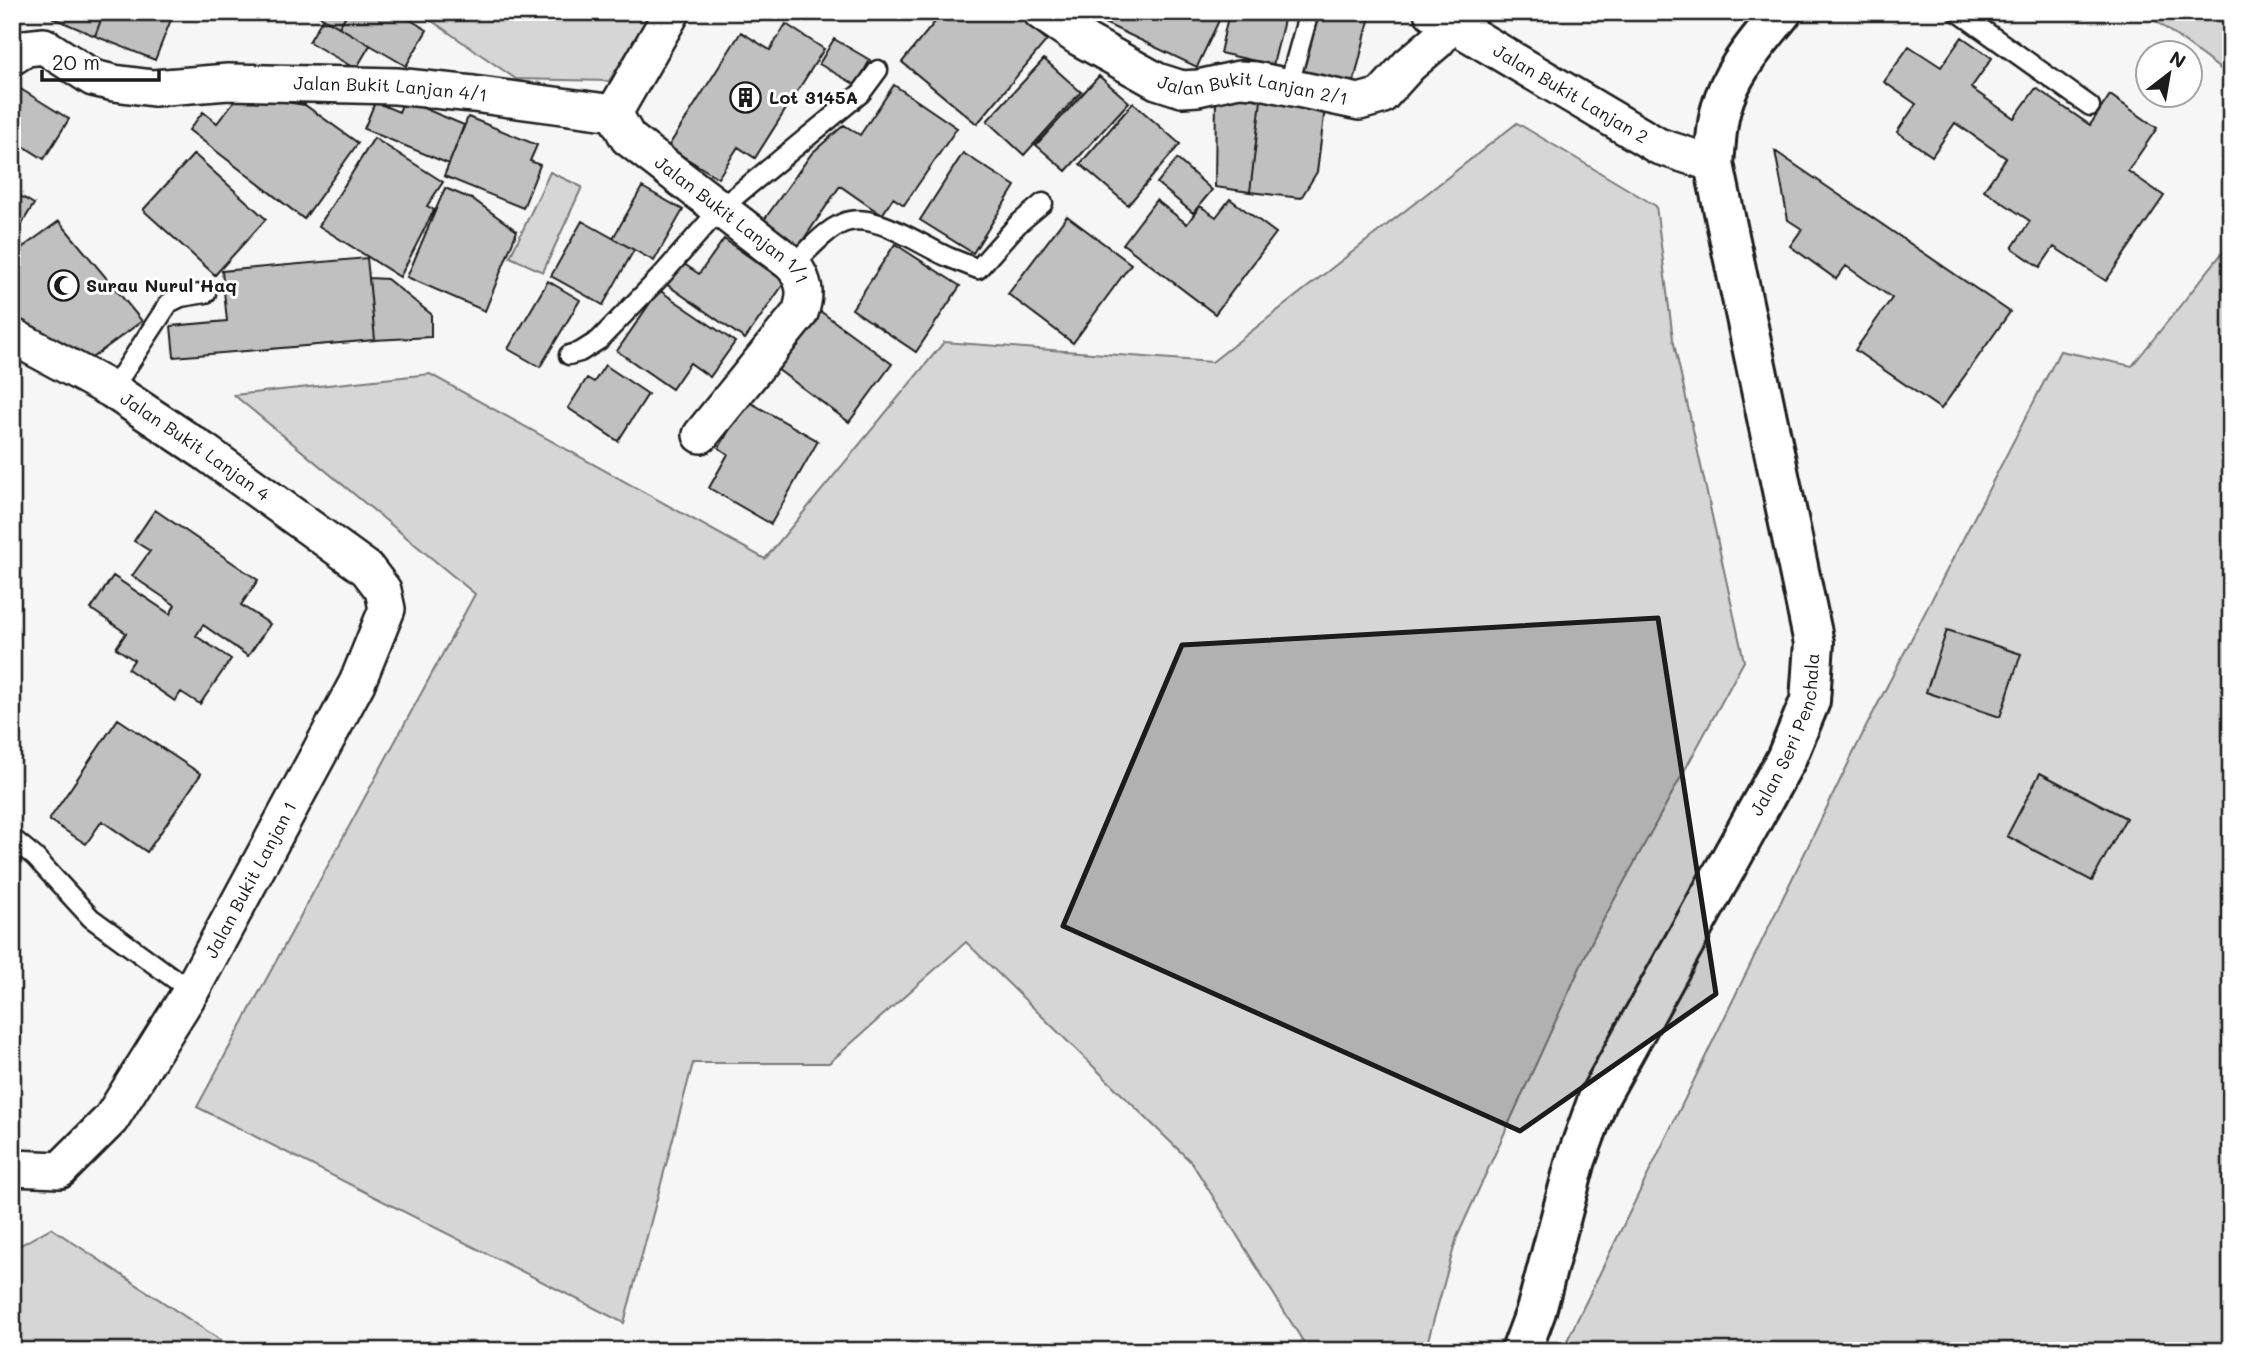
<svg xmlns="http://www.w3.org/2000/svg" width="2243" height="1363" font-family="Mali,sans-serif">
	<rect width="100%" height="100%" fill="#f6f6f6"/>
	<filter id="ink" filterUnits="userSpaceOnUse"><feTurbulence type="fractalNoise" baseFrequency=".0143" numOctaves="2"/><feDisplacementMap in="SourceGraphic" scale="14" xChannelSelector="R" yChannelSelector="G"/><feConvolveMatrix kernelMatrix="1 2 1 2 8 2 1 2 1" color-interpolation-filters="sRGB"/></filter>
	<g filter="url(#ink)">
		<path fill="#d6d6d6" stroke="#797979" stroke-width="2" d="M 419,12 L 652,12 L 609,81 L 516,79 Z
			M 2144,12 L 2231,12 L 2231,77 Z
			M 1517,123 L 1656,206 L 1673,339 L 1744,661 L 1593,939 L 1457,1237 L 1425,1351 L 1309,1351 L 1192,1163 L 966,942 L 829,1063 L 693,1063 L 624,1323 L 197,1107 L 475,594 L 234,395 L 430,374 L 765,559 L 944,342 L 1212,362 Z
			M 550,172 L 582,187 L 543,272 L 510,257 Z
			M 2231,242 L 2231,1351 L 1562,1351 L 1868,723 L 2060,351 L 2132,366 Z
			M 51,1228 L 237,1351 L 12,1351 L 12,1250 Z"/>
		<path fill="#c0c0c0" stroke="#1c1c1c" stroke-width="2" d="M 55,12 L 104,12 L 95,36 L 53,18 Z
			M 104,12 L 174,12 L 155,60 L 95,36 Z
			M 313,12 L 348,12 L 339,27 Z
			M 348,12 L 397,12 L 427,30 L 406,66 L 339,27 Z
			M 943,12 L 1013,12 L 1047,40 L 977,124 L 902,62 Z
			M 1100,12 L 1223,12 L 1197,67 L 1096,19 Z
			M 1229,12 L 1286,12 L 1273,65 L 1220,53 Z
			M 1311,12 L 1371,12 L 1353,86 L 1296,71 Z
			M 323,18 L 370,45 L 356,69 L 309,42 Z
			M 786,24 L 824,49 L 755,158 L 738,147 L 718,178 L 668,147 L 741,32 L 770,50 Z
			M 1962,37 L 1992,58 L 1971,88 L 2014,118 L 2036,88 L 2090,125 L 2110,95 L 2157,128 L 2128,171 L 2164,196 L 2106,281 L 2054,247 L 2040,267 L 2012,248 L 2030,221 L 1984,190 L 2006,158 L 1955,123 L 1932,156 L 1897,132 L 1916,104 L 1884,82 L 1909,46 L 1941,67 Z
			M 834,39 L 870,60 L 856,85 L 819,64 Z
			M 1044,59 L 1081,92 L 1024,155 L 987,121 Z
			M 1099,76 L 1129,102 L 1066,171 L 1036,145 Z
			M 894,85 L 957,128 L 904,205 L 893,198 L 882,215 L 840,186 L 799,246 L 764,220 L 812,153 L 844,125 L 860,135 Z
			M 19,88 L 69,119 L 44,159 L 12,139 L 12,99 Z
			M 1216,94 L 1261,100 L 1250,192 L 1215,187 Z
			M 239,95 L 305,105 L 358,143 L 304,219 L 189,130 L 203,112 L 217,123 Z
			M 404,100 L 464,125 L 449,164 L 364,129 L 375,102 L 399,112 Z
			M 1261,100 L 1325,108 L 1317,172 L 1301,198 L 1250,192 Z
			M 1133,103 L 1180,144 L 1128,205 L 1080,164 Z
			M 468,117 L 537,145 L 530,161 L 540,165 L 523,208 L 444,176 Z
			M 374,138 L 443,182 L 427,206 L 434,210 L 400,277 L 319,226 Z
			M 1775,151 L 2010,312 L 1941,409 L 1855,350 L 1892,298 L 1846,266 L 1836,279 L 1790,246 L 1802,229 L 1788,220 Z
			M 963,153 L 1015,186 L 973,253 L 920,220 Z
			M 194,154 L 266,219 L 215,275 L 143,210 Z
			M 1177,159 L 1212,190 L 1193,213 L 1157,183 Z
			M 642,187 L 683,210 L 654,261 L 613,238 Z
			M 445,188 L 474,200 L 517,231 L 485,311 L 407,277 Z
			M 12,191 L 34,204 L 12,239 Z
			M 1230,199 L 1276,233 L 1215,314 L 1123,244 L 1156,200 L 1187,224 L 1200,206 L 1216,217 Z
			M 1067,216 L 1131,264 L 1073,343 L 1008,294 Z
			M 59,221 L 142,321 L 89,360 L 25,330 L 12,317 L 12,255 Z
			M 582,221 L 634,250 L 603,305 L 551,276 Z
			M 724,239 L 785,282 L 745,339 L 666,284 L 681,262 L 699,274 Z
			M 895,244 L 960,286 L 916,352 L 852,309 Z
			M 367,258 L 375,340 L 174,357 L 171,326 L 227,321 L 222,271 Z
			M 369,278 L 387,279 L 431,314 L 431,337 L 375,340 Z
			M 548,281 L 580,300 L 540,367 L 508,349 Z
			M 659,290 L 735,342 L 710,377 L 690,363 L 672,389 L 617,351 Z
			M 820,311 L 892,364 L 849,422 L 777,369 Z
			M 605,365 L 648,394 L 618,441 L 568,408 L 587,378 L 594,382 Z
			M 746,400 L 818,441 L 771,524 L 709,488 L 728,454 L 719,448 Z
			M 155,510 L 258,580 L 241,605 L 270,624 L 248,656 L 203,625 L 196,636 L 231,659 L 200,704 L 181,692 L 175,701 L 128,669 L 134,660 L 116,648 L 126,633 L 91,609 L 113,576 L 170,614 L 175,605 L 132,576 L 150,551 L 134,541 Z
			M 1947,630 L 2021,654 L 2000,717 L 1926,692 Z
			M 118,719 L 201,774 L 147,852 L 102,821 L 86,844 L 49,820 Z
			M 2040,773 L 2126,818 L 2092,881 L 2007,836 Z"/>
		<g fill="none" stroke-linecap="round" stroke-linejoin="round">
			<defs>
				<path id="service" d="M 1958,12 L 2090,106
					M 1288,88 L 1309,12
					M 793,265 C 808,251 824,231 843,223 C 873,210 920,245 948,257 C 958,261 968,265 978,269 L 1018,224 L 1043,203
					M 569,355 L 580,352 L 599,340 L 662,275 L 720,209 L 861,93 L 878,70
					M 112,390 L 169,303 L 181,297 L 206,293
					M 12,838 L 35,857 L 91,918 L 191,991"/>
				<g id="minor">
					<path id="s1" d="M 1041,12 L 1078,37 L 1157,81 L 1182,89 L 1198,88 L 1239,79 L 1256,80 L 1359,102 L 1381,96 L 1409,65 L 1437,41 L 1451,23"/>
					<path id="s2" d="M 1432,12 L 1658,146 L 1714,164"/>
					<path id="s3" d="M 12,57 L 26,48 L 44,46 L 93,78 L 114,83 L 153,88 L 228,82 L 396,86 L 473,94 L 614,113"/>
					<path id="s4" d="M 614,113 L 628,138 L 793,265 C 805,282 807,293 800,313 L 701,435"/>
					<path d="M 614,113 L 672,12"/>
					<path id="s5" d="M 12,336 L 112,390 L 205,452 L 367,569 L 383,590 L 387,609 L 357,683 L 191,991 L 111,1119 L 60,1170 L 12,1168"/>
				</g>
				<g id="tertiary">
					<path id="s6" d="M 1521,1351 L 1536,1311 L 1576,1160 L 1598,1099 L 1786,759 L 1810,701 L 1814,643 L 1714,164 C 1716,146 1716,126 1721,109 C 1731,71 1758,42 1782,12"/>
				</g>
			</defs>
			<use href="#service" stroke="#1c1c1c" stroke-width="23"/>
			<use href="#minor" stroke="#1c1c1c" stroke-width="40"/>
			<use href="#tertiary" stroke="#1c1c1c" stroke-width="44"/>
			<use href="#service" stroke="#fff" stroke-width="18"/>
			<use href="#minor" stroke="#fff" stroke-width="35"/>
			<use href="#tertiary" stroke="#fff" stroke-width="38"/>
		</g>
	</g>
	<path fill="#1c1c1c" fill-opacity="0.2" stroke="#1c1c1c" stroke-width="5" stroke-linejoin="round" d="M 1658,618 L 1716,994 L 1520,1131 L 1063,926 L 1182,645 Z"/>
	<defs>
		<symbol id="building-ring" viewBox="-11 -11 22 22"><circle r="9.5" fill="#fff" stroke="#1c1c1c" stroke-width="1.5"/><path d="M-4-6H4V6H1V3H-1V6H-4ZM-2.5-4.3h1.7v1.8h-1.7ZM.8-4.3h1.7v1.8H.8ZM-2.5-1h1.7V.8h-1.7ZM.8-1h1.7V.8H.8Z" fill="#1c1c1c"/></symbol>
		<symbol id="mosque-ring" viewBox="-11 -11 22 22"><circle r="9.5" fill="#fff" stroke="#1c1c1c" stroke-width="1.5"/><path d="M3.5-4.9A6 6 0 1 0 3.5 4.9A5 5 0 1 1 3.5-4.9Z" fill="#1c1c1c"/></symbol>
	</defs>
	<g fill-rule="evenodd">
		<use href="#building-ring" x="728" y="80" width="35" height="35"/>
		<use href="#mosque-ring" x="46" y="268" width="35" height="35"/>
	</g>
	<g text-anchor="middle" stroke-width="6" stroke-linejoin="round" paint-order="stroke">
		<g font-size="18" fill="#1c1c1c" stroke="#fff">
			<text dy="6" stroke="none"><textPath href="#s3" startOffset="392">Jalan Bukit Lanjan 4/1</textPath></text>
			<text dy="6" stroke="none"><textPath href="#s1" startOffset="233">Jalan Bukit Lanjan 2/1</textPath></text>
			<text dy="6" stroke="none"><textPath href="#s2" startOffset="161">Jalan Bukit Lanjan 2</textPath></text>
			<text dy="6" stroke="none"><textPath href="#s4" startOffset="161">Jalan Bukit Lanjan 1/1</textPath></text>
			<text dy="6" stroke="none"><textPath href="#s5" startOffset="214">Jalan Bukit Lanjan 4</textPath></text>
			<text dy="6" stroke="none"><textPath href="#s6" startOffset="676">Jalan Seri Penchala</textPath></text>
			<text transform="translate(251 880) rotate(-62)" y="6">Jalan Bukit Lanjan 1</text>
		</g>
		<g font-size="18" font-weight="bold" fill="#1c1c1c" stroke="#fff" text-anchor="start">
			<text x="769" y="104">Lot 3145A</text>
			<text x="86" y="292">Surau Nurul Haq</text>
		</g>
	</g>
	<rect width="2243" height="1363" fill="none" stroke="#fff" stroke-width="42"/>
	<rect x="21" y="21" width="2201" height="1321" fill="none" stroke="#1c1c1c" stroke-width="2.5" filter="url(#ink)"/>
	<g transform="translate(2169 74) rotate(31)"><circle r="33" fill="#ffffff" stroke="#a4a4a4" stroke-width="2"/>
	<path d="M0-5L12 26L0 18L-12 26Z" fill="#1c1c1c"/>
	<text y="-10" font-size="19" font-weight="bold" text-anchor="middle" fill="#1c1c1c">N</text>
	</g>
	<path d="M42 70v10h117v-10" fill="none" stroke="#1c1c1c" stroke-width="3.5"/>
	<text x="52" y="70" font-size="21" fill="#1c1c1c" stroke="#ffffff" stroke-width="5" paint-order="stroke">20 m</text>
</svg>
